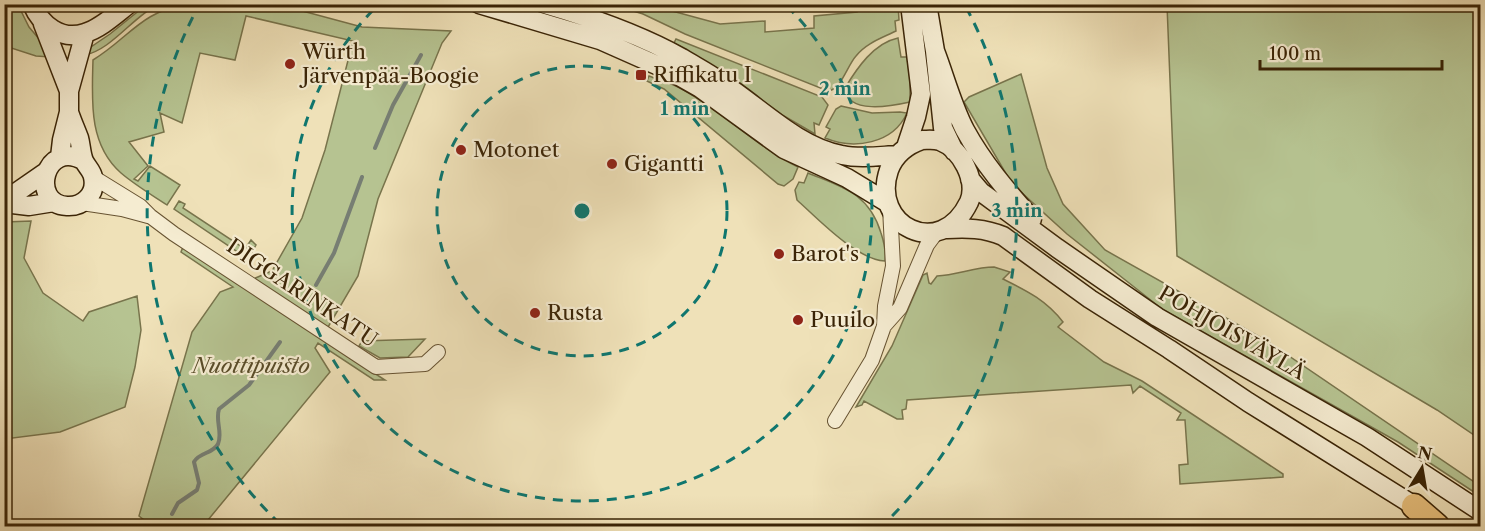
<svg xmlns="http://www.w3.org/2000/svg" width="1485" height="531" font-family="'Libre Caslon Text',serif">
	<rect width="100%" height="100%" fill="#efe1b8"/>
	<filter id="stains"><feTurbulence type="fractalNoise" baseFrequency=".00333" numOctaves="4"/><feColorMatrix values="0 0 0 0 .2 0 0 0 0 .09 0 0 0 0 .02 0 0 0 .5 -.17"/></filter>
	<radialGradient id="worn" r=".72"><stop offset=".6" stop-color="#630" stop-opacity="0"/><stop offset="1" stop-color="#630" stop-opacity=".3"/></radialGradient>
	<path fill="#b6c391" stroke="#78744c" stroke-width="1.5" d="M 4,5 L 18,5 L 29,27 L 45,46 L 50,57 L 36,56 L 5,46 Z
		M 146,5 L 157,5 C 133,17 111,50 85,55 L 88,49 L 110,34 Z
		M 187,5 L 266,5 L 295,9 L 362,27 L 451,31 L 442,43 L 378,199 L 358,276 L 321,339 L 385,380 L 374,380 L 318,343 L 315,348 L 330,372 L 203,526 L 152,526 L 139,516 L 192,332 L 220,292 L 233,287 L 181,252 L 183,247 L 239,285 L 272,271 L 302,218 L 325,150 L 353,41 L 246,16 L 235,60 L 200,53 L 182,123 L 160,113 L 164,132 L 129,142 L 148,166 L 134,179 L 138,181 L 150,166 L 180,185 L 167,205 C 152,195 135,185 121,173 C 88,144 92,100 93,60 C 129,38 142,10 187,5 Z
		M 614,5 L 650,5 L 720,24 L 765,21 L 765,32 L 814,28 L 814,16 L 857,12 L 856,5 L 898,5 L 899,20 L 895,21 L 896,31 C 882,38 866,43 856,56 C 847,66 841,90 828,91 L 685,34 L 643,14 Z
		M 1167,5 L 1480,5 L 1480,439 L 1437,410 L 1177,256 Z
		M 898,38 L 901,57 L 907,57 L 910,79 L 910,102 C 892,106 847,115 845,88 C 857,68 874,43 898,38 Z
		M 676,39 L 822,97 L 828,105 L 819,125 L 814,123 L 815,134 L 784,116 L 724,73 L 674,43 Z
		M 1021,74 L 1047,168 L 1063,204 L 1105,250 L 1267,341 L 1480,486 L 1480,496 L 1398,442 L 1162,309 L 1067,234 L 1012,184 L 964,102 L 969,97 Z
		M 649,76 C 659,80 670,83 680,88 C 722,110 755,146 798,167 L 793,179 L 784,186 L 778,184 L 664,89 L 647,81 Z
		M 841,106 L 872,113 L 900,112 L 907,113 C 893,144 854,150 825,138 L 830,129 L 826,127 L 836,109 Z
		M 808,173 C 842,187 869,193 881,233 C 884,242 886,251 885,261 C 857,260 818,219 797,200 L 795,190 L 799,182 L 804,183 Z
		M 179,201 L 185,204 L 183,208 L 245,249 L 251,240 L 256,245 L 248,259 L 174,209 Z
		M 31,221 L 24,258 L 43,293 L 83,321 L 89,312 L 137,296 L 141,330 L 135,367 L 125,407 L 60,432 L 5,439 L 5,222 Z
		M 994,267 L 1010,272 L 1003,279 C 1027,291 1046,300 1063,322 L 1058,327 L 1104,362 L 1142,381 L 1283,474 L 1283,477 L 1180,484 L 1179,465 L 1188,464 L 1185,420 L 1177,420 L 1181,413 L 1140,386 L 1133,393 L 1131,385 L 907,400 L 906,409 L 902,410 L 903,419 L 897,419 L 864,401 L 862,405 L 856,407 L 892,346 L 923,275 L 927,273 L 929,283 L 931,284 L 937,276 C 957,275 975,267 994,267 Z
		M 425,339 L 408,357 L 380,358 L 359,346 L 362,341 Z"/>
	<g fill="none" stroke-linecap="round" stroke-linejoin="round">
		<path stroke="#777e73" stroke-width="4" d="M 375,148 L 393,105 L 421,55
			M 316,285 L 334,253 L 362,177
			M 172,514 L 178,503 L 197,490 L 199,483 L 194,462 C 199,452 213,454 218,444 C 223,433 215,421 219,409 L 249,385 L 280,342"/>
		<defs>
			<path id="street" d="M 93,177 L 140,206 L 150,216 L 174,234 L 376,367 L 425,364 L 438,352
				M 82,203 L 122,209 L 148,216
				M 884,326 L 885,306 L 893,266 L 890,208
				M 835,421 L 872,360 L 884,326 L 900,308 L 927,245 L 936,233"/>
			<path id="secondary" d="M 32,4 C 41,25 61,41 85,33 C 100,29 116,14 129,4
				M 479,4 L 600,40 L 670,71 L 700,88 L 784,149 L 847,178 L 888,203
				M 545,4 C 593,18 639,34 682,58 C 695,66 709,73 721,82 C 759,106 797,147 842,155 C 860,159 879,156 897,155
				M 927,4 L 935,51 L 943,128 L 954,151
				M 43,24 L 69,91
				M 935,51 C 945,77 952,105 965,130 C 983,163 1007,191 1032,219
				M 69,112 C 72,121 76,130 79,138 C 81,145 81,154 84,161 C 87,167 92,171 93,177 C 97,194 83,207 67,206 C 29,204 44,138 84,161
				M 922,140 C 928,140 934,139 940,141 C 961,149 978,181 969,202 C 940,262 870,225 889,170 C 895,154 907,145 922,140 Z
				M 906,147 L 916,117 L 921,94 L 910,4
				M 60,157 L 62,140 L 69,112 L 69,91 L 85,33
				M 970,179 L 981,192 L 1057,248 L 1157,317 L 1367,437 L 1480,511
				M 4,201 L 46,172
				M 4,203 L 29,206 L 54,202
				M 947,229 C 967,228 984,228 1003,236 L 1090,299 L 1169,349 L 1248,402 L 1424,512"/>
			<path id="highway" d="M 1414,506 L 1437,526"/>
		</defs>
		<use href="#street" stroke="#675332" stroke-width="16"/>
		<use href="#secondary" stroke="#3a2406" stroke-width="21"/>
		<use href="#highway" stroke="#3a2406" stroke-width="27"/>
		<use href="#street" stroke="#f5ecd1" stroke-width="14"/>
		<use href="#secondary" stroke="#f5ecd1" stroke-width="18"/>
		<use href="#highway" stroke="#e8c07c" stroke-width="24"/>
	</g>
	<g fill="none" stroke="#0f766e" stroke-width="3" stroke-dasharray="10 8">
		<circle cx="582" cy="211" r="145"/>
		<path d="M787 6A290 290 0 1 1 377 6"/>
		<path d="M280 524A435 435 0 0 1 198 7M966 7A435 435 0 0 1 884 524"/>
	</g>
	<g fill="#8f2418" stroke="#f5ecd1" stroke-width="2">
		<circle cx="290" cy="64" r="6"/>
		<rect x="635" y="69" width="12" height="12" rx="3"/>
		<circle cx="461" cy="150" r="6"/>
		<circle cx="612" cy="164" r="6"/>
		<circle cx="779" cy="254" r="6"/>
		<circle cx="535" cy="313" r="6"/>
		<circle cx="798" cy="320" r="6"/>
	</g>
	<g text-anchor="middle" stroke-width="4.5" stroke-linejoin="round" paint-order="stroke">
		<g font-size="21" fill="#3a2406" stroke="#f5ecd1" text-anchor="start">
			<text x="302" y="59">Würth<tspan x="302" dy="24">Järvenpää-Boogie</tspan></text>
			<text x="653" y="82">Riffikatu I</text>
			<text x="473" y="157">Motonet</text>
			<text x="624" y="171">Gigantti</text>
			<text x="791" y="261">Barot's</text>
			<text x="547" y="320">Rusta</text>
			<text x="810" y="327">Puuilo</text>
		</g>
		<g font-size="21" fill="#3a2406" stroke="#f5ecd1">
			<text transform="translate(302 293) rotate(34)" y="7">DIGGARINKATU</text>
			<text transform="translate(1232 333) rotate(30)" y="7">POHJOISVÄYLÄ</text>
		</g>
		<g font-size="21" font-style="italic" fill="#594c29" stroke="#f5ecd1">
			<text x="251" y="373">Nuottipuisto</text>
		</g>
	</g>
	<circle cx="582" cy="211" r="9" fill="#0f766e" stroke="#f5ecd1" stroke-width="3"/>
	<g font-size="18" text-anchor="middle" font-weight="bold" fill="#0f766e" stroke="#f5ecd1" stroke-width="4.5" stroke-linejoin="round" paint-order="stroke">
		<text x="845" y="95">2 min</text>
		<text x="685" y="115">1 min</text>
		<text x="1017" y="217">3 min</text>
	</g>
	<rect width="1485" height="531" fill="none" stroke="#efe1b8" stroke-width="24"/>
	<rect x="6" y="6" width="1473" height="519" fill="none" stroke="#3a2406" stroke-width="3"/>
	<rect x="12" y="12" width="1461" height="507" fill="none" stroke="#3a2406" stroke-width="1.5"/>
	<g transform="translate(1422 468) rotate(11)" stroke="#f5ecd1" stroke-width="4.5" paint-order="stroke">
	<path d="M0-4.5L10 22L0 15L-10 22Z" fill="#3a2406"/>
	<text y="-9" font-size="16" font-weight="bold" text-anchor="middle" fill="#3a2406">N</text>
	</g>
	<path d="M1260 60v9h182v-9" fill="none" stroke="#3a2406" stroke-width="3"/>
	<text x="1269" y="60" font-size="18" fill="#3a2406" stroke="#f5ecd1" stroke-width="4.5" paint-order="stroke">100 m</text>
	<rect width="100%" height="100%" filter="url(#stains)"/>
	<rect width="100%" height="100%" fill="url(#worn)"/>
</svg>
